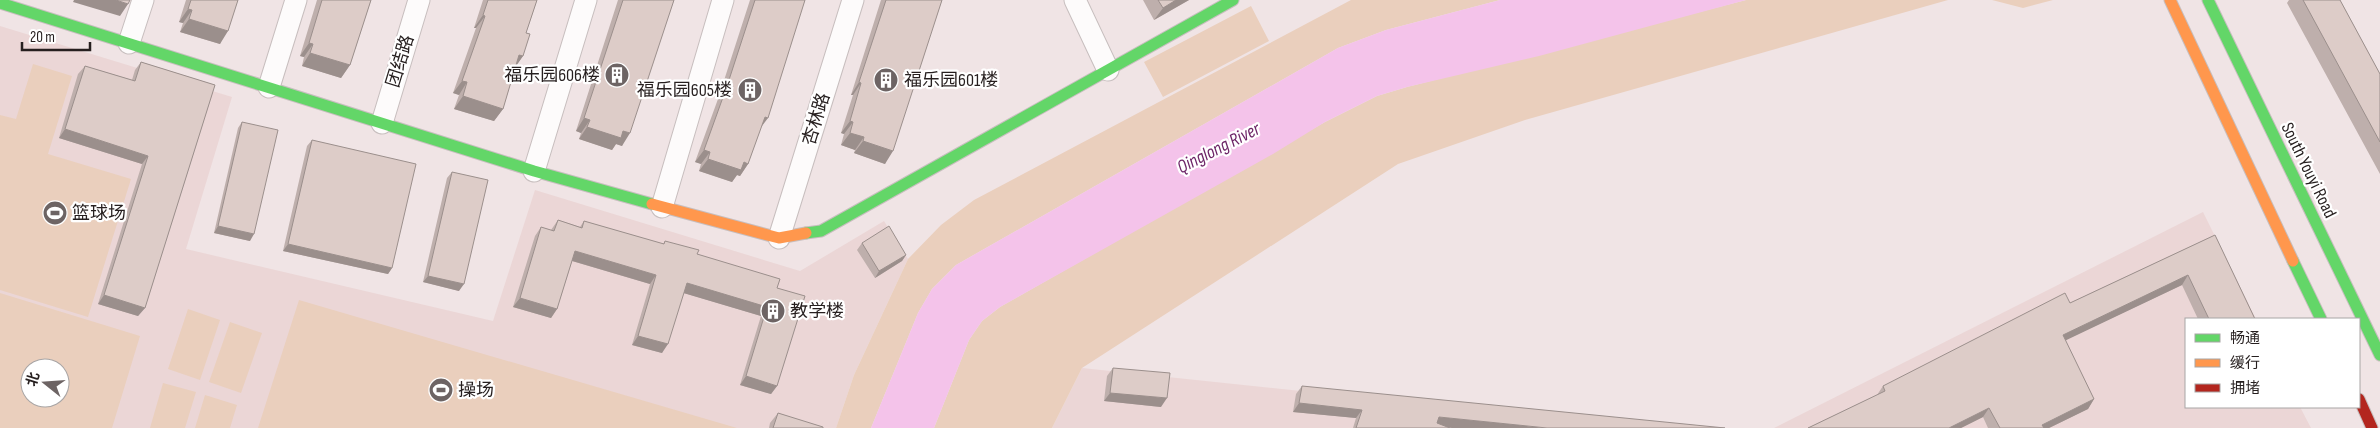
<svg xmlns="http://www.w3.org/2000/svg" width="2380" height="428" font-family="'Sofia Sans Condensed','Noto Sans SC',sans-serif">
	<rect width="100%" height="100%" fill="#f0e4e5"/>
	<path fill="#ebd6d6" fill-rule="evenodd" d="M 0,26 L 232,97 L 186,249 L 493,321 L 535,190 L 800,271 L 884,221 L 908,259 L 854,375 L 836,428 L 0,428 ZM 30,368 L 60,368 L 60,398 L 30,398 Z
		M 2203,212 L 2256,319 L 2186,319 L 2186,407 L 2300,407 L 2311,428 L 1774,428 Z
		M 1082,368 L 1655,428 L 1052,428 Z"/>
	<path fill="#eacfbd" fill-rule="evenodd" d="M 1351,0 L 1500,0 L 1386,30 L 1338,48 L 956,265 L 932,289 L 918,313 L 871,428 L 836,428 L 854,375 L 908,259 L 941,225 L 974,200 Z
		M 1746,0 L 1948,0 L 1525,120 L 1398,164 L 1082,368 L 1052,428 L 934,428 L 969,340 L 982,321 L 1000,307 L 1325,122 L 1377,96 L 1407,87 Z
		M 1992,0 L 2053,0 L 2023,8 Z
		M 1251,6 L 1269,41 L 1163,97 L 1144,62 Z
		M 33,64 L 72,76 L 48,154 L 131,179 L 88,317 L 0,290 L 0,115 L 16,119 Z
		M 0,293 L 140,336 L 112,428 L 0,428 ZM 30,368 L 60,368 L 60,398 L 30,398 Z
		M 299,300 L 737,428 L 258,428 Z
		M 188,309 L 220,320 L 200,380 L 168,369 Z
		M 230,322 L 262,333 L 241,393 L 209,382 Z
		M 163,383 L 196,392 L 185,428 L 150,428 Z
		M 205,395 L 237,405 L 230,428 L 195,428 Z"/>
	<path fill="#f4c3ea" d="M 1500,0 L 1746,0 L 1539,56 L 1407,87 L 1377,96 L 1325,122 L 1273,154 L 1000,307 L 982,321 L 969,340 L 934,428 L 871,428 L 918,313 L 932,289 L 956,265 L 1338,48 L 1386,30 Z"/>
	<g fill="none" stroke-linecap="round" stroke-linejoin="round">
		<defs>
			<path id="street" d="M 1075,0 L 1108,70
				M 129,43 L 143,0
				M 269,87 L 296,0
				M 382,123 L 419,0
				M 534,171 L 586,0
				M 662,207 L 723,0
				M 779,238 L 853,0"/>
			<path id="fast" d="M 2208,0 L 2380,355
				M 0,3 L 534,171 L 652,204
				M 806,233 L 821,231 L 1233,0
				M 2293,261 L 2321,319"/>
			<path id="slow" d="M 2170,0 L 2293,261
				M 652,204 L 779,238 L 806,233"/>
			<path id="jam" d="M 2359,399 L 2372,428"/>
		</defs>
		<use href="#street" stroke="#c7bebe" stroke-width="23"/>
		<use href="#fast" stroke="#c7bebe" stroke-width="13"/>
		<use href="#slow" stroke="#c7bebe" stroke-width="13"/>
		<use href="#jam" stroke="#c7bebe" stroke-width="13"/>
		<use href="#street" stroke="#fdfbfb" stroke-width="21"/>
		<use href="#fast" stroke="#63d668" stroke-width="11"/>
		<use href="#slow" stroke="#ff974d" stroke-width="11"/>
		<use href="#jam" stroke="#b3261e" stroke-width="11"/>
	</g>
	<path fill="#beafac" d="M 186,0 L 238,0 L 220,44 L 180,32 L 183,23 L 179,22 Z
		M 317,0 L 371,0 L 350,65 L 341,78 L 302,66 L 304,57 L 300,56 Z
		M 483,0 L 537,0 L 526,33 L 523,56 L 515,67 L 503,109 L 494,121 L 454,109 L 459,95 L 453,93 L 476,28 L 474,28 Z
		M 618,0 L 674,0 L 622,146 L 616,144 L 612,150 L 579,139 L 581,133 L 576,131 Z
		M 750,0 L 805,0 L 748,164 L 740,176 L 737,175 L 732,182 L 699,171 L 701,164 L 695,162 L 718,99 Z
		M 881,0 L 942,0 L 885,164 L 854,153 L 855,150 L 841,145 L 844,134 L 841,133 L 853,95 L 851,95 Z
		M 1143,0 L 1189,0 L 1154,20 Z
		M 2289,0 L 2340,0 L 2380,74 L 2380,174 L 2287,3 Z
		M 141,62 L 215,85 L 145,308 L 138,316 L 98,304 L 142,164 L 59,138 L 78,74 L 85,66 L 132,80 L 135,70 Z
		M 242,122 L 250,241 L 214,233 L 238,128 Z
		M 312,140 L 392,268 L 388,274 L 283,251 L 307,146 Z
		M 452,172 L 459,291 L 423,282 L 447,178 Z
		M 558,220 L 580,227 L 584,221 L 663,244 L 665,241 L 777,288 L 777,386 L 771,394 L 740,385 L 761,316 L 684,293 L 662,353 L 632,345 L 650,284 L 572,261 L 557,309 L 551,318 L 513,307 L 535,236 L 541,227 L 551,230 Z
		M 2215,235 L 2255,319 L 2198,319 L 2182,285 L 2065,340 L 2094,399 L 2088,409 L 2049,428 L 1988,428 L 1983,417 L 1961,428 L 1808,428 L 1877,395 L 1883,386 L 2070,303 Z
		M 862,243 L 906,255 L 902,261 L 875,278 L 857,250 Z
		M 1113,368 L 1161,407 L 1104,401 L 1107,376 Z
		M 1302,386 L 1450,428 L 1353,428 L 1356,418 L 1293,412 L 1296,394 Z
		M 778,413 L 823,428 L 769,428 L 770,423 Z"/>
	<path fill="#9b8f8c" d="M 74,0 L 116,0 L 128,4 L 120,16 L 73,2 Z
		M 1176,0 L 1189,0 L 1154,20 L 1163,8 Z
		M 188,9 L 192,10 L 183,23 L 179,22 Z
		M 483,15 L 485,16 L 476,28 L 474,28 Z
		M 189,19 L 228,31 L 220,44 L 180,32 Z
		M 309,43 L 313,44 L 304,57 L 300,56 Z
		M 310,53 L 350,65 L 341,78 L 302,66 Z
		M 519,55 L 523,56 L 514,69 Z
		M 462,81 L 467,82 L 459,95 L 453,93 Z
		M 859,82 L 861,83 L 853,95 L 851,95 Z
		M 463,96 L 503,109 L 494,121 L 454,109 Z
		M 765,117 L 768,118 L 759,130 Z
		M 584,118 L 590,120 L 581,133 L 576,131 Z
		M 850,121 L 853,122 L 844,134 L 841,133 Z
		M 587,127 L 623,131 L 630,133 L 622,146 L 616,144 L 612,150 L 579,139 Z
		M 65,129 L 148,156 L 142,164 L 59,138 Z
		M 850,133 L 864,137 L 855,150 L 841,145 Z
		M 863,141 L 893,151 L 885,164 L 854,153 Z
		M 704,150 L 710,152 L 701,164 L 695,162 Z
		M 708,159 L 744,162 L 748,164 L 740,176 L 737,175 L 732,182 L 699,171 Z
		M 218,226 L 254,234 L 250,241 L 214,233 Z
		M 288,244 L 392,268 L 388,274 L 283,251 Z
		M 575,251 L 656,275 L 650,284 L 569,260 Z
		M 906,255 L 902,261 L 875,278 L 879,271 Z
		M 2188,275 L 2182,285 L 2056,345 L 2063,335 Z
		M 428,276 L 464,284 L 459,291 L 423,282 Z
		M 687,283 L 767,307 L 761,316 L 680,292 Z
		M 104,295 L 145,308 L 138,316 L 98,304 Z
		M 520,298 L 557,309 L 551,318 L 513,307 Z
		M 638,336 L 668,344 L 662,353 L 632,345 Z
		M 746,376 L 777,386 L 771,394 L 740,385 Z
		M 1110,393 L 1167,398 L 1161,407 L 1104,401 Z
		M 2094,399 L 2088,409 L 2049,428 L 2040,428 L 2042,425 Z
		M 1299,403 L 1362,410 L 1356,418 L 1293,412 Z
		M 1989,408 L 1983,417 L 1961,428 L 1949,428 Z
		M 1439,417 L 1547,428 L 1452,428 L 1432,426 Z"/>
	<path fill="#ddccc8" stroke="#9b8f8c" d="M 116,0 L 130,0 L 128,4 Z
		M 191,0 L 238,0 L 228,31 L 189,19 L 192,10 L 188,9 Z
		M 322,0 L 371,0 L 350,65 L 310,53 L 313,44 L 309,43 Z
		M 488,0 L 537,0 L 526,33 L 530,34 L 523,56 L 519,55 L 503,109 L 463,96 L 467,82 L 462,81 L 485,16 L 483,15 Z
		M 623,0 L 674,0 L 630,133 L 623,131 L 621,138 L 587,127 L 590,120 L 584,118 Z
		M 755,0 L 805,0 L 768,118 L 765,117 L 748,164 L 744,162 L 741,170 L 708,159 L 710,152 L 704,150 L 727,86 Z
		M 886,0 L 942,0 L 893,151 L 863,141 L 864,137 L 850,133 L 853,122 L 850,121 L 861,83 L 859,82 Z
		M 1158,0 L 1176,0 L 1163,8 Z
		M 2303,0 L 2340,0 L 2380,74 L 2380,142 Z
		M 141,62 L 215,85 L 145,308 L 104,295 L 148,156 L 65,129 L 85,66 L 135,81 Z
		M 242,122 L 278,130 L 254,234 L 218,226 Z
		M 312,140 L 416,164 L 392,268 L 288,244 Z
		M 452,172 L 488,180 L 464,284 L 428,276 Z
		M 558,220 L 582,228 L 584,221 L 664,244 L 665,241 L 699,250 L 697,254 L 780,279 L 777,288 L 805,296 L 777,386 L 746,376 L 767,307 L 687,283 L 668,344 L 638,336 L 656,275 L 575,251 L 557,309 L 520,298 L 541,227 L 554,231 Z
		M 889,226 L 906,255 L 879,271 L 862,243 Z
		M 2215,235 L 2255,319 L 2209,319 L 2188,275 L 2063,335 L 2094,399 L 2042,425 L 2044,428 L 2000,428 L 1989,408 L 1949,428 L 1808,428 L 1885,391 L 1883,386 L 2065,293 L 2070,303 Z
		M 1113,368 L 1170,373 L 1167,398 L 1110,393 Z
		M 1302,386 L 1725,428 L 1547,428 L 1439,417 L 1437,423 L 1450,428 L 1356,428 L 1362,410 L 1299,403 Z
		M 778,413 L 823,427 L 823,428 L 773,428 Z"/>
	<defs>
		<symbol id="building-disc" viewBox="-11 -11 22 22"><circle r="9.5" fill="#6d6464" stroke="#fff"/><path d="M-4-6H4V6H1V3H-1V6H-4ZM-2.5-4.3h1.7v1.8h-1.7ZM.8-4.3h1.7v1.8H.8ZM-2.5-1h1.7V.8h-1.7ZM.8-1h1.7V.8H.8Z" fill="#fff"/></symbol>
		<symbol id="stadium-disc" viewBox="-11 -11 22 22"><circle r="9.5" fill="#6d6464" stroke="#fff"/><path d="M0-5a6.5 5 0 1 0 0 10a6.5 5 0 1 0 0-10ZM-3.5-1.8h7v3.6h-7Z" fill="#fff"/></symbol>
	</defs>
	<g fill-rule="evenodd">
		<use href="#building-disc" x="603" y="61" width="28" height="28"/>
		<use href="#building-disc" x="872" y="66" width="28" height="28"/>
		<use href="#building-disc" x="736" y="76" width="28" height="28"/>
		<use href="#stadium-disc" x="41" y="199" width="28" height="28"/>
		<use href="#building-disc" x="759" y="297" width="28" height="28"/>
		<use href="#stadium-disc" x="427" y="376" width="28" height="28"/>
	</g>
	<g text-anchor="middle" stroke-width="4.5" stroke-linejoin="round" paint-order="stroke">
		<g font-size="18" fill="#261f1f" stroke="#fff">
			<text transform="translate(400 61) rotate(-73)" y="6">团结路</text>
			<text transform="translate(816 119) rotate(-73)" y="6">杏林路</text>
			<text transform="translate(2309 170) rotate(64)" y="6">South Youyi Road</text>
		</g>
		<g font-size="18" fill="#261f1f" stroke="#fff" text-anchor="start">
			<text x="600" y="81" text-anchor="end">福乐园606楼</text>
			<text x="904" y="86">福乐园601楼</text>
			<text x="732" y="96" text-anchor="end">福乐园605楼</text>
			<text x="72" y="219">篮球场</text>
			<text x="790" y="317">教学楼</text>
			<text x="458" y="396">操场</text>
		</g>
		<g font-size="19" font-style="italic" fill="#6d2567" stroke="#fff">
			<text transform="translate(1218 147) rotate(-27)" y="7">Qinglong River</text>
		</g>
	</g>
	<rect x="2185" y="318" width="175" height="90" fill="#ffffff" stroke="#a8a5a5"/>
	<rect x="2195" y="334" width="25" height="8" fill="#63d668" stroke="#a8a5a5"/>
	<text x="2230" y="343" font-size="15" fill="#261f1f">畅通</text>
	<rect x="2195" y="359" width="25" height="8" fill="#ff974d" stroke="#a8a5a5"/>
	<text x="2230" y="368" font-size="15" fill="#261f1f">缓行</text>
	<rect x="2195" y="384" width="25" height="8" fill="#b3261e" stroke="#a8a5a5"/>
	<text x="2230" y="393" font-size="15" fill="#261f1f">拥堵</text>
	<g transform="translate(45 383) rotate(287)"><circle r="24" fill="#ffffff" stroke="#a8a5a5"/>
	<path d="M0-4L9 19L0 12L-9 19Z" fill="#6d6464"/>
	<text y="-8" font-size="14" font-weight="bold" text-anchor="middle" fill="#261f1f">北</text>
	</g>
	<path d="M22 42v8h68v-8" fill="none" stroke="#261f1f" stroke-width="2.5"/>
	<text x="30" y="42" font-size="15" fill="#261f1f" stroke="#ffffff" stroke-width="4" paint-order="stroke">20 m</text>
</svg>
